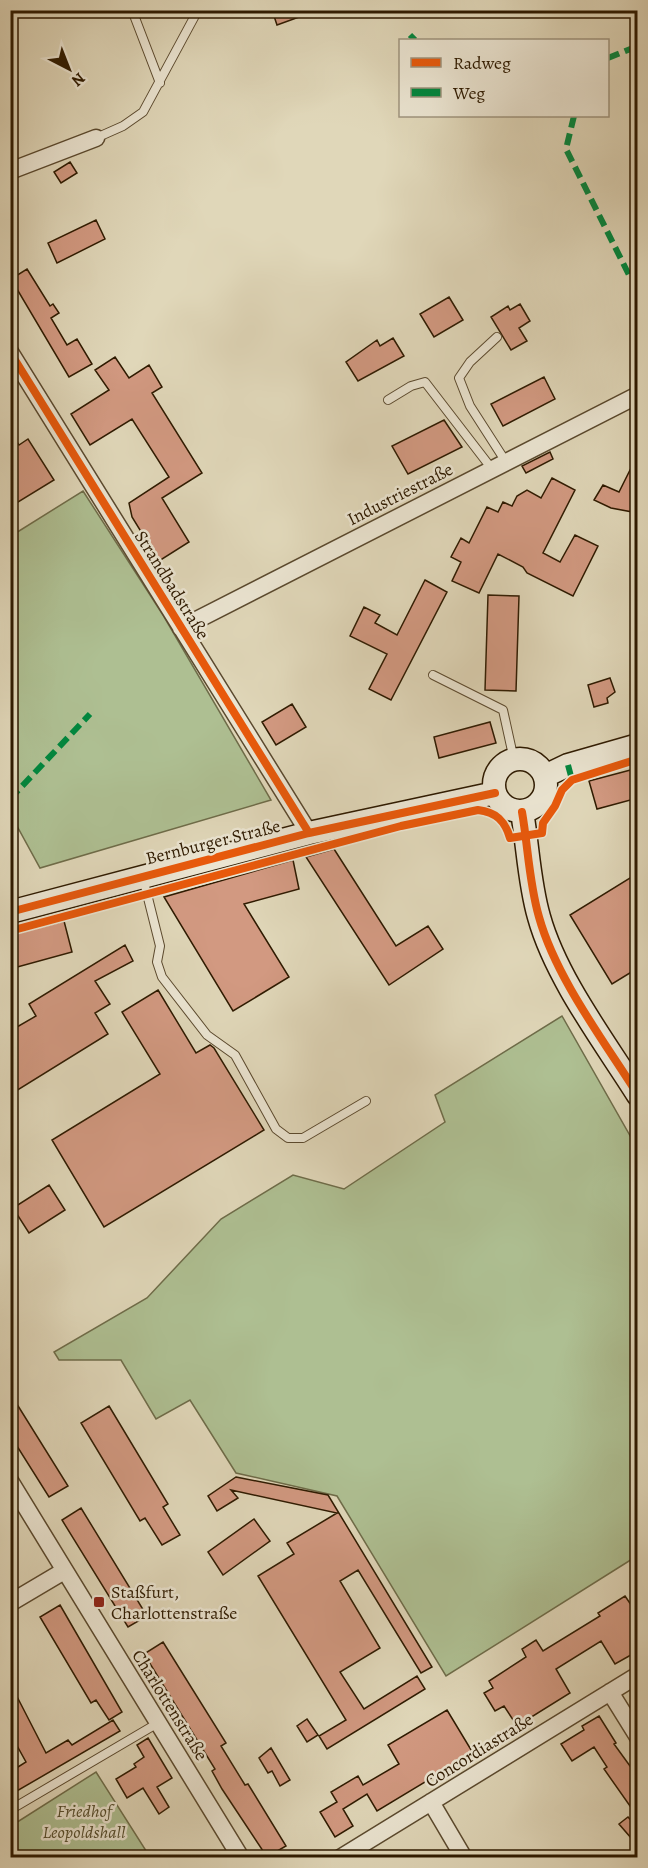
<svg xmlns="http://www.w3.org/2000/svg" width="648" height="1868" font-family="Alegreya,serif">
	<rect width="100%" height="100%" fill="#e0d7b9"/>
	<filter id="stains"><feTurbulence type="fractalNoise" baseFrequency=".00333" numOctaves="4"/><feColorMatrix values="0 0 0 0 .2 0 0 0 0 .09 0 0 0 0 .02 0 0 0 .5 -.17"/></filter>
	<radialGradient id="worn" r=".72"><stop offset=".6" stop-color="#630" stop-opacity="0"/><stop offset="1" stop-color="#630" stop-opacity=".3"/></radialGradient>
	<path fill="#aebf92" stroke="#6e6c49" stroke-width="1.5" d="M 83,491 L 163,615 L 271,800 L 40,868 L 11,815 L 11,536 Z
		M 562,1016 L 637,1148 L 637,1556 L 446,1676 L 337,1496 L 236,1473 L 190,1400 L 156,1419 L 121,1360 L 59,1360 L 54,1352 L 147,1298 L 221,1219 L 293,1175 L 344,1189 L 445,1122 L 435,1095 Z
		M 96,1772 L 150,1857 L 11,1857 L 11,1826 Z"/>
	<path fill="#d29981" stroke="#2e1a00" stroke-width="1.5" d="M 272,10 L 313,10 L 313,12 L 277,25 Z
		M 70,162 L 77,173 L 61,183 L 54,172 Z
		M 96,220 L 105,239 L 57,263 L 48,243 Z
		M 27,269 L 50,306 L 53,304 L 59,313 L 51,318 L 67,345 L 77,339 L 92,364 L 69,377 L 11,279 Z
		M 449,297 L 463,320 L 434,337 L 420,314 Z
		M 520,304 L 530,321 L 519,328 L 527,341 L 511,350 L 491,317 L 508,306 L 510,310 Z
		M 393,338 L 404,356 L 358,381 L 346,362 L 377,340 L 380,346 Z
		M 115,357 L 129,378 L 149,365 L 162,387 L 152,393 L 202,473 L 162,498 L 189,542 L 159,561 L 132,517 L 129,503 L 169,477 L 132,419 L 90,445 L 71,414 L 109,390 L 95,370 Z
		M 544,377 L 555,399 L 503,426 L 491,404 Z
		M 444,420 L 462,447 L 408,474 L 392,446 Z
		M 10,432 L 19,445 L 28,439 L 54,480 L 10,507 Z
		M 550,452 L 553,459 L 526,473 L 522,466 Z
		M 638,454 L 638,513 L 611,508 L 594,500 L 603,485 L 619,492 Z
		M 552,478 L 575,490 L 543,553 L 560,562 L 575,535 L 598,546 L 573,596 L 527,573 L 523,567 L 498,554 L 479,593 L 452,581 L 461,562 L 451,557 L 461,538 L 469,543 L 487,507 L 498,512 L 503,502 L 512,506 L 517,496 L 527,490 L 541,498 Z
		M 425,580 L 447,592 L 391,700 L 369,689 L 387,654 L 350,636 L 364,607 L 380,615 L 375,623 L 397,635 Z
		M 488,595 L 519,596 L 516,691 L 485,690 Z
		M 610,678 L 615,692 L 607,698 L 608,703 L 594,707 L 588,685 Z
		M 292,704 L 306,727 L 276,745 L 262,722 Z
		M 490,722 L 496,743 L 439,758 L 434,737 Z
		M 638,768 L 638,798 L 597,809 L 589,781 Z
		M 334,849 L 396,946 L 428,926 L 443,949 L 389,985 L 306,857 Z
		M 293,860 L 299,889 L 244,904 L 289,977 L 233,1011 L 164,897 Z
		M 638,873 L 638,968 L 612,984 L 570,915 Z
		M 64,921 L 72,952 L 10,969 L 10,935 Z
		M 125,945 L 133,961 L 95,981 L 110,1004 L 95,1013 L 108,1034 L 16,1091 L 10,1081 L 10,1031 L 36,1016 L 29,1004 Z
		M 158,990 L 196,1053 L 210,1045 L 214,1048 L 264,1130 L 104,1227 L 52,1140 L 160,1074 L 122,1012 Z
		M 49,1185 L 65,1210 L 29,1233 L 13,1208 Z
		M 10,1393 L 68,1486 L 49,1497 L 10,1435 Z
		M 109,1406 L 168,1504 L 163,1507 L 180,1535 L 162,1545 L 145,1518 L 140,1521 L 81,1423 Z
		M 236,1477 L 328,1495 L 432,1667 L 421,1673 L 358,1570 L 340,1581 L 380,1648 L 340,1672 L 364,1709 L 417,1676 L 425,1689 L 327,1749 L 319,1736 L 346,1720 L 258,1576 L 294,1554 L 287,1543 L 337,1513 L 231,1490 L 238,1498 L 217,1511 L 208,1496 Z
		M 81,1508 L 147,1616 L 128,1627 L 62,1520 Z
		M 254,1519 L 270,1541 L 223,1575 L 208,1552 Z
		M 625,1596 L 638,1615 L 638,1651 L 615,1664 L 601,1641 L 556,1669 L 570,1693 L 517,1726 L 504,1706 L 495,1711 L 484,1693 L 493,1688 L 489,1681 L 526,1657 L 522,1649 L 536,1640 L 543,1651 L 600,1616 L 598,1613 Z
		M 60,1605 L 122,1712 L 109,1720 L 96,1700 L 91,1703 L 40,1617 Z
		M 163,1642 L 226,1743 L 221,1746 L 245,1785 L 248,1784 L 286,1846 L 267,1857 L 222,1789 L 212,1771 L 215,1769 L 144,1654 Z
		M 10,1683 L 46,1753 L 68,1740 L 72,1745 L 113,1720 L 120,1731 L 10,1795 L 10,1772 L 26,1762 L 10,1733 Z
		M 447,1710 L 473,1753 L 377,1811 L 367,1794 L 343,1809 L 353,1826 L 335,1837 L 320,1812 L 337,1802 L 331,1792 L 358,1776 L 363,1785 L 399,1764 L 388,1745 Z
		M 599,1716 L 616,1743 L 614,1744 L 638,1777 L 638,1801 L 630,1806 L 604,1769 L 607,1767 L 594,1747 L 572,1761 L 561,1744 L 584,1730 L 582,1726 Z
		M 307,1719 L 318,1735 L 307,1742 L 297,1726 Z
		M 148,1738 L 172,1778 L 157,1787 L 169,1807 L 159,1814 L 143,1788 L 127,1798 L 116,1779 L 136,1767 L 134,1764 L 144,1757 L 137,1745 Z
		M 271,1748 L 290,1780 L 280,1786 L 272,1771 L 268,1773 L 259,1758 Z
		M 628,1817 L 638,1828 L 638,1846 L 619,1824 Z"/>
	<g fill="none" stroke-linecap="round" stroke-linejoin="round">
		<defs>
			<path id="service" d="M 132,10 L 160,83
				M 96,138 L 123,126 L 143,112 L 198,10
				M 497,337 L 470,362 L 459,378 L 470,406 L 506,462
				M 388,400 L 411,386 L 425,382 L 492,469
				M 433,675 L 503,710 L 514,760
				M 143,878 L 160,946 L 157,962 L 162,977 L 207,1035 L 235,1055 L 276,1129 L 288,1138 L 303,1138 L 366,1101
				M 10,1810 L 158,1723"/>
			<path id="minor" d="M 10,171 L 96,138
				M 10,352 L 309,833
				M 181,628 L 638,395
				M 10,1481 L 241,1858
				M 10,1603 L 64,1571
				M 610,1692 L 638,1737
				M 431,1802 L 464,1858
				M 340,1858 L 638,1675"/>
			<path id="secondary" d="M494 785a26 26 0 1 1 52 0a26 26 0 1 1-52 0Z
				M 545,776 L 568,765 L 638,745
				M 522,812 C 528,846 529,883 539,917 C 556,978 604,1041 638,1095
				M 10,912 L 309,833 L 495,793"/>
		</defs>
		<use href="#service" stroke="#5a492e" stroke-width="10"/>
		<use href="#minor" stroke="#5a492e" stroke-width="19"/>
		<use href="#secondary" stroke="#2e1a00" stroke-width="25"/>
		<use href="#service" stroke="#ebe5d2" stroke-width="8"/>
		<use href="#minor" stroke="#ebe5d2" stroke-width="16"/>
		<use href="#secondary" stroke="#ebe5d2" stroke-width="22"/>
		<path stroke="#00873e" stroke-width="6" stroke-dasharray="12 6" stroke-linecap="butt" d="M 410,35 L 415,40
			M 608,58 L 638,46
			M 574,116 L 566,149 L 629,275
			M 568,765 L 572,780
			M 10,799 L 90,714"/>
		<defs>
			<path id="cycleway" d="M 10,352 L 309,833
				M 522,812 C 528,846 529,883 539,917 C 556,978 604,1041 638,1095
				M 10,912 L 309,833 L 495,793
				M 10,931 L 401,826 L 478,810 C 496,812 505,821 510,838 L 542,833 L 543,823 L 555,806 L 562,790 L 572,780 L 638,759"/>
		</defs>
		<use href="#cycleway" stroke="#ebe5d2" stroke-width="11"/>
		<use href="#cycleway" stroke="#e8590c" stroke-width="8"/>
	</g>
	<rect fill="#8f2418" stroke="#ebe5d2" stroke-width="2" x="93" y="1596" width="12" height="12" rx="3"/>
	<g text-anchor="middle" stroke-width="5" stroke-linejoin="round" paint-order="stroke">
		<g font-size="18" fill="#2e1a00" stroke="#ebe5d2">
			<text transform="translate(400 494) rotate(-27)" y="6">Industriestraße</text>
			<text transform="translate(172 585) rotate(58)" y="6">Strandbadstraße</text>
			<text transform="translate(213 842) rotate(-14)" y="6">Bernburger Straße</text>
			<text transform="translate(170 1705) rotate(58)" y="6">Charlottenstraße</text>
			<text transform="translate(479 1750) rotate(-32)" y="6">Concordiastraße</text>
		</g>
		<g font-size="18" fill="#2e1a00" stroke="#ebe5d2" text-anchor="start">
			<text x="111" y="1598">Staßfurt,<tspan x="111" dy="21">Charlottenstraße</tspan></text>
		</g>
		<g font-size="18" font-style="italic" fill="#544c2c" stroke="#ebe5d2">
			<text x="84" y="1817">Friedhof<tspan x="84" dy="21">Leopoldshall</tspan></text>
		</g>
	</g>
	<rect width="648" height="1868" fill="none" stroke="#e0d7b9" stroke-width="36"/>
	<rect x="12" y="12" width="624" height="1844" fill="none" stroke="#2e1a00" stroke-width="3"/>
	<rect x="18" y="18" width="612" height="1832" fill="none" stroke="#2e1a00" stroke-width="1.5"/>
	<rect x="399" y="39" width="210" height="78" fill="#ebe5d2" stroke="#9f947e" stroke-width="1.5"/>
	<rect x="411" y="58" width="30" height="9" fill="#e8590c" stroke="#9f947e" stroke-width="1.5"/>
	<text x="453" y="69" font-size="18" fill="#2e1a00">Radweg</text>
	<rect x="411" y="88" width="30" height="9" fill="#00873e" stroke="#9f947e" stroke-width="1.5"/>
	<text x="453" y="99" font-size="18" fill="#2e1a00">Weg</text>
	<g transform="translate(69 69) rotate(138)" stroke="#ebe5d2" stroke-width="4.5" paint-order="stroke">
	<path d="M0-4.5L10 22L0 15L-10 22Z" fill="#2e1a00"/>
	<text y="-9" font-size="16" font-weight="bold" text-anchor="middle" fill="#2e1a00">N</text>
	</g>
	<rect width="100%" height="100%" filter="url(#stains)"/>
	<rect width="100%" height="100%" fill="url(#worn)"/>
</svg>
